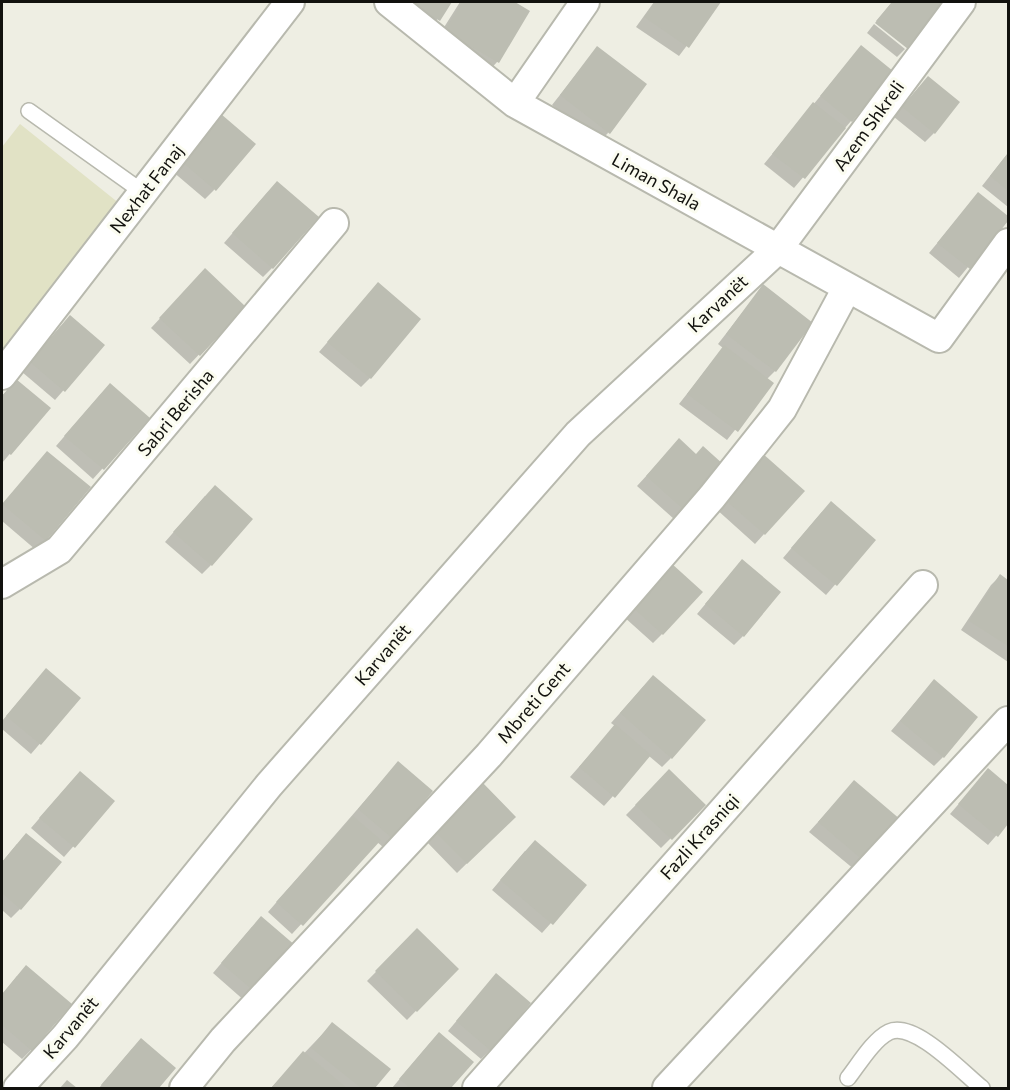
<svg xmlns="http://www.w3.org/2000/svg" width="1010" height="1090" font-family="Commissioner,sans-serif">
	<rect width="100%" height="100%" fill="#eeeee3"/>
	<path fill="#e1e2c5" d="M 20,124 L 120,204 L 2,354 L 2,147 Z"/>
	<path fill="#0003" d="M 383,2 L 450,2 L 430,29 Z
		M 460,2 L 512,2 L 528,11 L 497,62 L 488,72 L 436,40 Z
		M 654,2 L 717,2 L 719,3 L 679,56 L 636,27 Z
		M 892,2 L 943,2 L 907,47 L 876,21 Z
		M 874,24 L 905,49 L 897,57 L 867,33 Z
		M 861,47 L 851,121 L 794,188 L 764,164 Z
		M 597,48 L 608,133 L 599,142 L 552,105 Z
		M 919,87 L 934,133 L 925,142 L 894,117 Z
		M 211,125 L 214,190 L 205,199 L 172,171 Z
		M 1008,153 L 1008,207 L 982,186 Z
		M 268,192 L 272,268 L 263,277 L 224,243 Z
		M 978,194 L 1008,218 L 959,278 L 929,253 Z
		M 196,280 L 244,307 L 190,364 L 151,328 Z
		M 763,286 L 775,371 L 767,379 L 772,383 L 727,440 L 679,404 L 723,348 L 718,344 Z
		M 369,294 L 370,378 L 361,387 L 319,352 Z
		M 61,326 L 103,345 L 55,400 L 22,372 Z
		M 16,381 L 49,408 L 2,463 L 2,396 Z
		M 101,394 L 148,418 L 93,479 L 56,446 Z
		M 670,450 L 683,509 L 674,519 L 637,486 Z
		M 47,453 L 45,540 L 36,550 L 2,521 L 2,505 Z
		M 753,465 L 764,534 L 755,544 L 715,508 Z
		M 205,496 L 211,565 L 202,574 L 165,542 Z
		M 822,512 L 874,540 L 826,595 L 783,558 Z
		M 733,571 L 743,636 L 734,645 L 697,614 Z
		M 662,574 L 662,634 L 653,643 L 623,616 Z
		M 1000,576 L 1008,582 L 1008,662 L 961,630 L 991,585 Z
		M 37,680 L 79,698 L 31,754 L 2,729 L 2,721 Z
		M 644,686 L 671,758 L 662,767 L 649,756 L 604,806 L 570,777 L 615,726 L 611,723 Z
		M 925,691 L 943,757 L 934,766 L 891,731 Z
		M 988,770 L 1008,787 L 1008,822 L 988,845 L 950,814 Z
		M 669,771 L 704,805 L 661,848 L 626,815 Z
		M 389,773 L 392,838 L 383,847 L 377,842 L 292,934 L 268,912 Z
		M 71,782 L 113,801 L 64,857 L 31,828 Z
		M 854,782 L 899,820 L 855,870 L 809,832 Z
		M 482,784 L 514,817 L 457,873 L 425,840 Z
		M 17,844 L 20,909 L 11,918 L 2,910 L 2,862 Z
		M 525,851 L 585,885 L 542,933 L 492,890 Z
		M 252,927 L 294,946 L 246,1002 L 213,973 Z
		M 417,930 L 457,969 L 407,1020 L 367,981 Z
		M 17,976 L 31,1050 L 22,1059 L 2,1042 L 2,995 Z
		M 487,985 L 490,1050 L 481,1059 L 448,1031 Z
		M 332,1024 L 389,1069 L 373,1088 L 271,1088 Z
		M 430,1043 L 472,1062 L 449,1088 L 392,1088 Z
		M 132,1049 L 174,1068 L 157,1088 L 99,1088 Z"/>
	<path fill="#bcbdb2" d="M 408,2 L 452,2 L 440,21 Z
		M 462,2 L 515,2 L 530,11 L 499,63 L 444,31 Z
		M 655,2 L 721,2 L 689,48 L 644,17 Z
		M 892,2 L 945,2 L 908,49 L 875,23 Z
		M 861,45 L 893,71 L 852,122 L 820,96 Z
		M 597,46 L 647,84 L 610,134 L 560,95 Z
		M 928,76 L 960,102 L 935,134 L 902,107 Z
		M 813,102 L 846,128 L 805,179 L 772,154 Z
		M 221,114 L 256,144 L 216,191 L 181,161 Z
		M 1008,153 L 1008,191 L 990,176 Z
		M 277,181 L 319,217 L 273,269 L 232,233 Z
		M 978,192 L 1008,216 L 1008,221 L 970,269 L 937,243 Z
		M 205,268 L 246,307 L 200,356 L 159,318 Z
		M 378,282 L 421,319 L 371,379 L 327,342 Z
		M 763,284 L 813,323 L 776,372 L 726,334 Z
		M 70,315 L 105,345 L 65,392 L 30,362 Z
		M 724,345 L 774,383 L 738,432 L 687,394 Z
		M 16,379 L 51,408 L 11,455 L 2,448 L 2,396 Z
		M 110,383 L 150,418 L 104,470 L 64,436 Z
		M 679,438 L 696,454 L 703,446 L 724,465 L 684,510 L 646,476 Z
		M 47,451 L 91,487 L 46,541 L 2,504 Z
		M 762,453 L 805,491 L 765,535 L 723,498 Z
		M 215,485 L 253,519 L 212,566 L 173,532 Z
		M 831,501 L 876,540 L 837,586 L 791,548 Z
		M 742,559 L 781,592 L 744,637 L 705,604 Z
		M 671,563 L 703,592 L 663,635 L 631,606 Z
		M 1000,574 L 1008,580 L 1008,646 L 969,621 Z
		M 46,668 L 81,698 L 41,745 L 6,716 Z
		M 653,675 L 706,720 L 672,759 L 620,713 Z
		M 934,679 L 978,717 L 944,758 L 900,721 Z
		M 615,724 L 651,755 L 615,798 L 579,767 Z
		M 398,761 L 433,791 L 393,839 L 358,809 Z
		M 988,768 L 1008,785 L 1008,824 L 998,837 L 958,804 Z
		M 669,769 L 706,805 L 672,840 L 635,805 Z
		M 80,771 L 115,801 L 75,848 L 39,818 Z
		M 854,780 L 901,820 L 865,862 L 818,822 Z
		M 482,782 L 516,817 L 467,864 L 433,830 Z
		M 353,816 L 381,840 L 303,926 L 276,902 Z
		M 26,833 L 62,862 L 21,910 L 2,893 L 2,862 Z
		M 535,840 L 587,885 L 553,925 L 500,880 Z
		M 261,916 L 296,946 L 256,993 L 221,963 Z
		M 417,928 L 459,969 L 417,1012 L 375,971 Z
		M 26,965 L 72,1004 L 32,1051 L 2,1025 L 2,994 Z
		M 496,973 L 531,1003 L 491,1051 L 456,1021 Z
		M 332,1022 L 391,1069 L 375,1088 L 361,1088 L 311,1048 Z
		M 439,1032 L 474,1062 L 451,1088 L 410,1088 L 399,1079 Z
		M 141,1038 L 176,1068 L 159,1088 L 105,1088 L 101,1085 Z
		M 303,1051 L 347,1088 L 271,1088 Z
		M 67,1080 L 77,1088 L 60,1088 Z"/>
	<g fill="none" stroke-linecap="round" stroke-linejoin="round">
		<defs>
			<path id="lane" d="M 29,111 L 144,193
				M 848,1078 C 859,1064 873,1040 889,1032 C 914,1020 963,1073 982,1088"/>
			<path id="street" d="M 389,2 L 515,103 L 939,338 L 1008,243
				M 515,103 L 585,2
				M 2,375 L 290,2
				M 2,584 L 59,550 L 334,223
				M 18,1088 L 65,1037 L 269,785 L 578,434 L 777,250 L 961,2
				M 184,1088 L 223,1040 L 489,755 L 712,497 L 782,409 L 847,288
				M 477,1088 L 923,585
				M 667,1088 L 1008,721"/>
		</defs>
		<use href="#lane" stroke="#b8b9ae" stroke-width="18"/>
		<use href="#street" stroke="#b8b9ae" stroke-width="32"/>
		<use href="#lane" stroke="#fff" stroke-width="15"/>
		<use href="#street" stroke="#fff" stroke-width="28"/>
	</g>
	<g text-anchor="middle" stroke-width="6" stroke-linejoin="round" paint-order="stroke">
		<g font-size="18" fill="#12120e" stroke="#fbfcf0">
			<text transform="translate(869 126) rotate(-54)" y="6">Azem Shkreli</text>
			<text transform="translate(656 182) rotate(29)" y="6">Liman Shala</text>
			<text transform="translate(147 189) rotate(-52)" y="6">Nexhat Fanaj</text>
			<text transform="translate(718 304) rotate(-43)" y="6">Karvanët</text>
			<text transform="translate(176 413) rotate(-50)" y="6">Sabri Berisha</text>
			<text transform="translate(383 655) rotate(-49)" y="6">Karvanët</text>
			<text transform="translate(534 703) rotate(-49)" y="6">Mbreti Gent</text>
			<text transform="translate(700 837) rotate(-48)" y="6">Fazli Krasniqi</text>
			<text transform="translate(71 1028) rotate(-50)" y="6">Karvanët</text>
		</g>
	</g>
	<rect width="1010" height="1090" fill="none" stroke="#12120e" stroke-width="6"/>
</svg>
